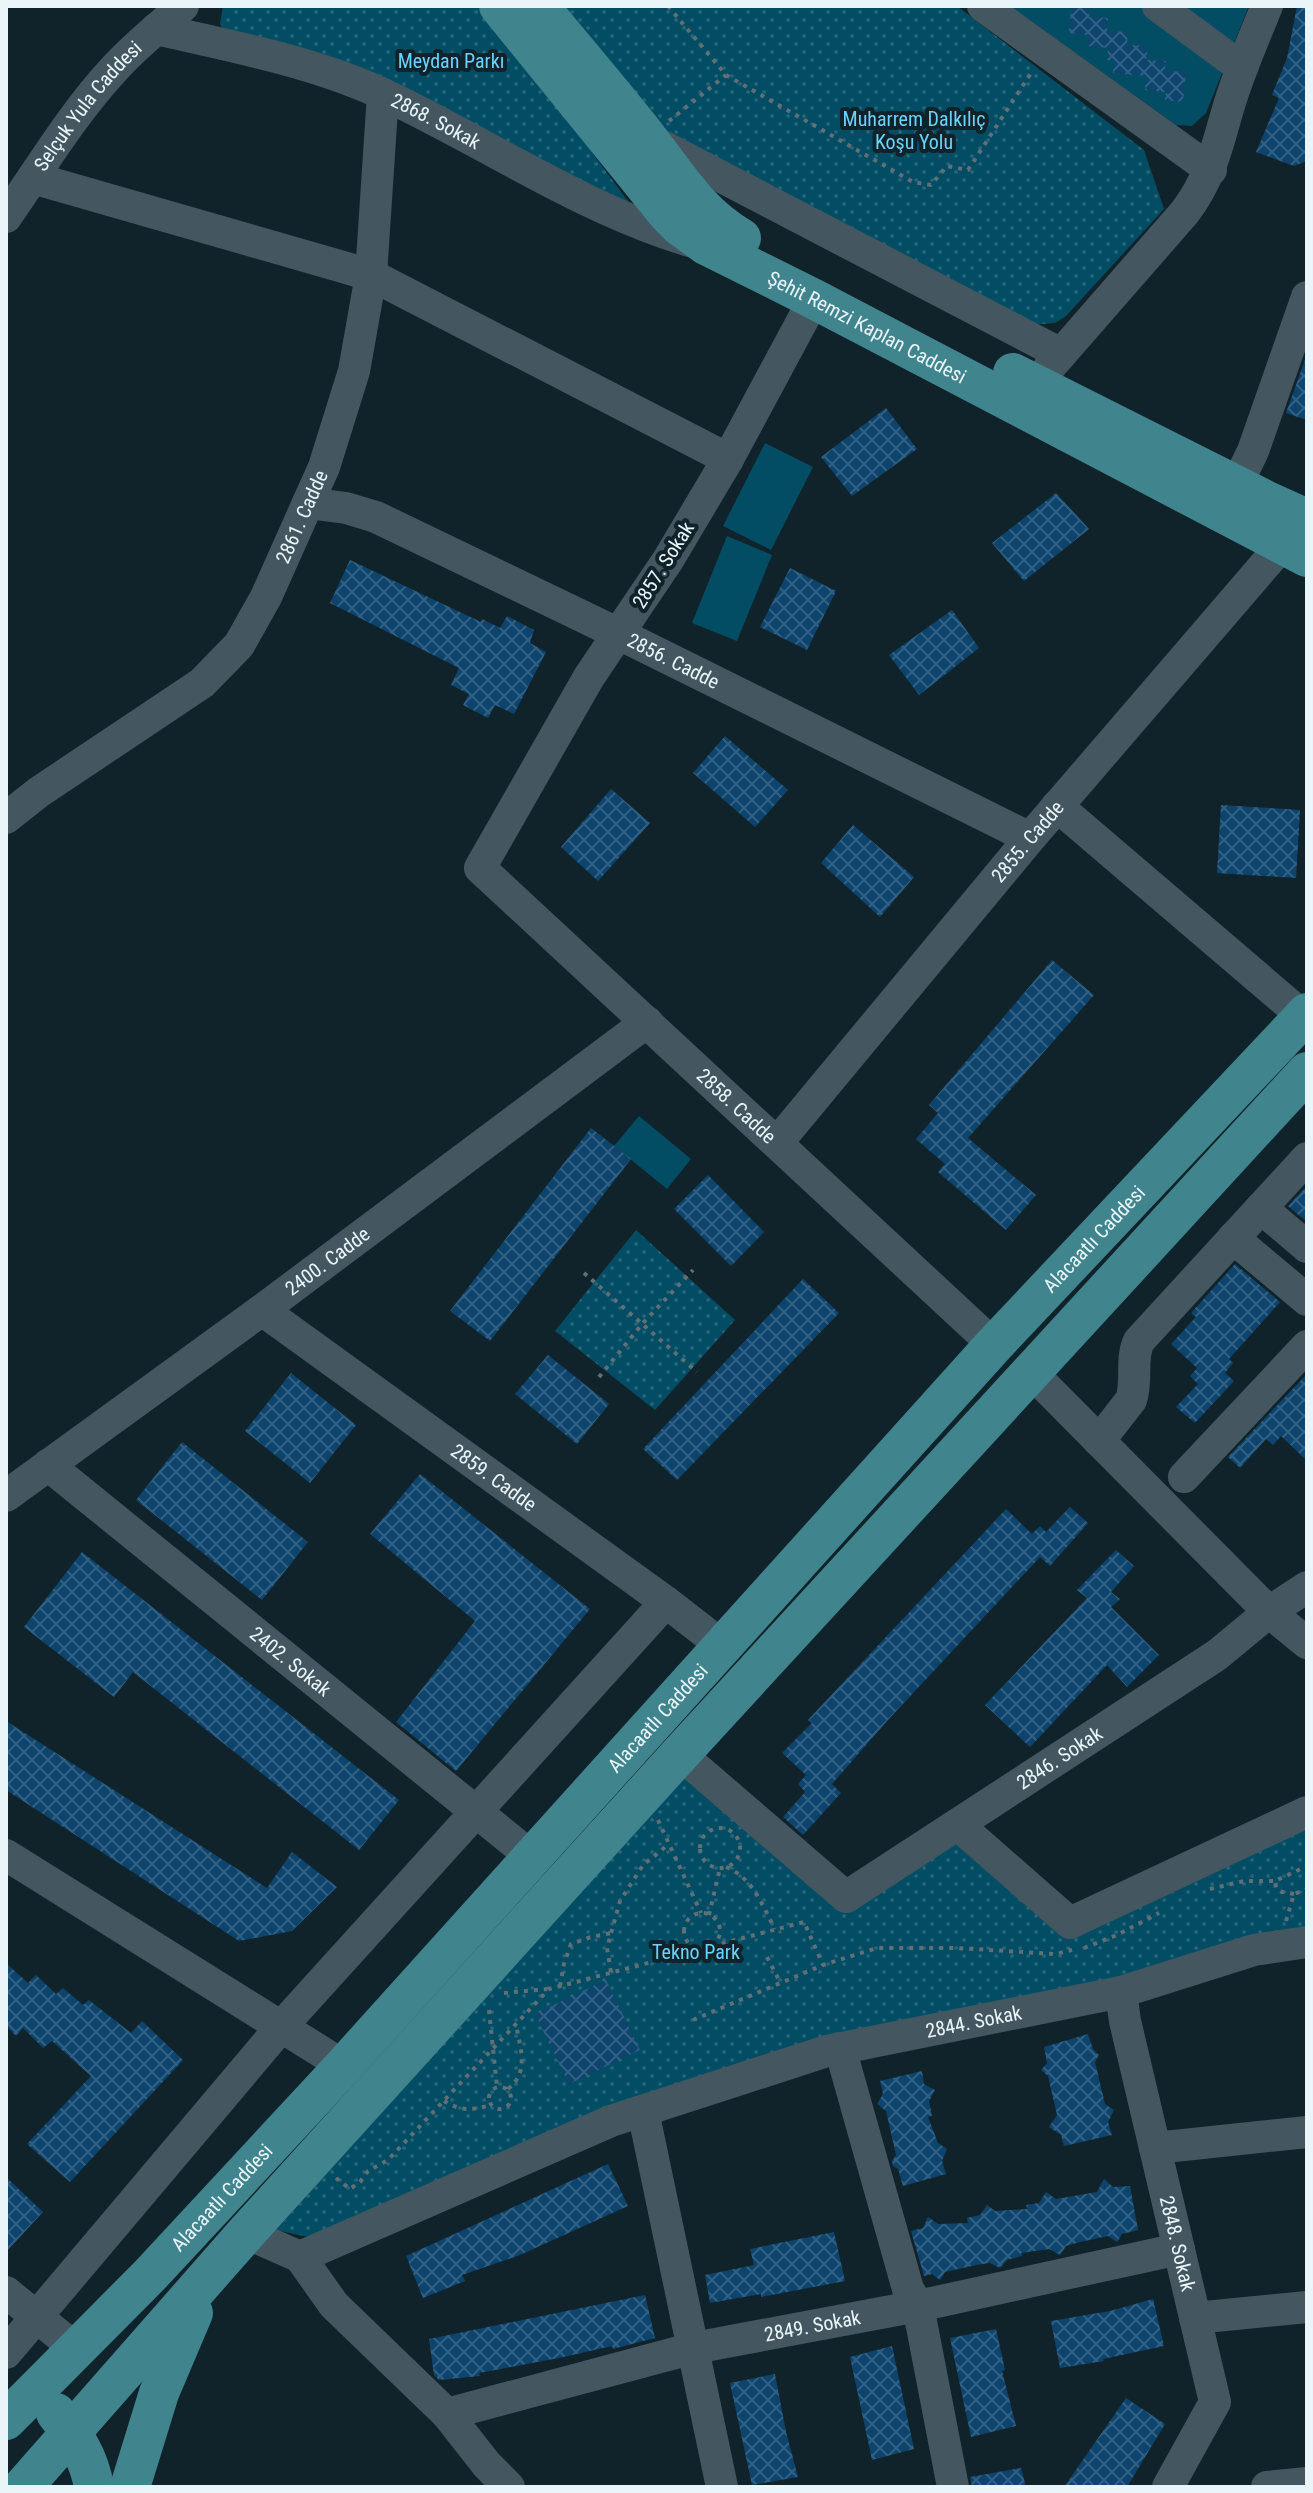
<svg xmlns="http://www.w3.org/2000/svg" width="1313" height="2493" font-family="'Roboto Condensed',sans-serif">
	<defs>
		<pattern id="park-dots" width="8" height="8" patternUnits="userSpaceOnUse" patternTransform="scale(2)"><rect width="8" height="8" fill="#034d64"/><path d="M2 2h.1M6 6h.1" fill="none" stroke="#28677b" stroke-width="1.8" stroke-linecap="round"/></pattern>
		<pattern id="building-cross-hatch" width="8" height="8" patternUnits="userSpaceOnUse" patternTransform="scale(2)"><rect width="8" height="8" fill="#0d446d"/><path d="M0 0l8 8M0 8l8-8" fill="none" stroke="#306083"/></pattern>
	</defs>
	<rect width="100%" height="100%" fill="#11232a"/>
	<path fill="#034d64" d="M 1010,6 L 1249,6 L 1206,113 L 1192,126 L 1176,125 Z
		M 765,443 L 813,467 L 771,550 L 723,526 Z
		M 727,536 L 772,555 L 737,641 L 692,623 Z
		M 639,1116 L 691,1159 L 667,1189 L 614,1146 Z"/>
	<path fill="url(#park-dots)" d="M 223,6 L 477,6 L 580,136 L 638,215 L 229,43 L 220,24 Z
		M 556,6 L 957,6 L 1144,150 L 1164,209 L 1066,316 L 1055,323 L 1028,325 L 665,137 Z
		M 636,1230 L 735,1320 L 655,1410 L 555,1331 Z
		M 682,1776 L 845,1910 L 957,1837 L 1055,1927 L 1307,1815 L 1307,1931 L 1114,1980 L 863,2033 L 313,2238 L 276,2230 Z"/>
	<path fill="url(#building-cross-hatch)" d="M 1071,6 L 1090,6 L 1089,17 L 1108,18 L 1107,31 L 1128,32 L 1127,45 L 1148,46 L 1146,60 L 1166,61 L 1165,71 L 1186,72 L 1183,102 L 1165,100 L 1166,92 L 1145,90 L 1146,76 L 1113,73 L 1114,61 L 1107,60 L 1108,48 L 1087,46 L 1088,35 L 1069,33 Z
		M 1297,6 L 1307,6 L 1307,161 L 1294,166 L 1256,152 L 1279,98 L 1272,95 L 1287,58 Z
		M 1307,354 L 1307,420 L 1286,413 Z
		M 886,408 L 917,449 L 852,496 L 821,457 Z
		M 1056,493 L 1089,529 L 1024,581 L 992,543 Z
		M 350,560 L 481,622 L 482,619 L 500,628 L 507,616 L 534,630 L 530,643 L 546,652 L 514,714 L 495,705 L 488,718 L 463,705 L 469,694 L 451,685 L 459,668 L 330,603 Z
		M 790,568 L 836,591 L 807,650 L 760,627 Z
		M 952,610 L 979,648 L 919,695 L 889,655 Z
		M 725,736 L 788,790 L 755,827 L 693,773 Z
		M 611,789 L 650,823 L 598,881 L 561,847 Z
		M 1221,805 L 1300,810 L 1296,878 L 1217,873 Z
		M 853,825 L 914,877 L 880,917 L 821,863 Z
		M 1052,960 L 1094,995 L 968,1138 L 1036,1195 L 1006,1230 L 938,1172 L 945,1164 L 916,1139 L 938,1113 L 929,1105 Z
		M 591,1128 L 631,1159 L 490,1341 L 450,1311 Z
		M 708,1175 L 764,1232 L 731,1266 L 674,1209 Z
		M 1307,1186 L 1307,1222 L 1288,1206 Z
		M 1235,1264 L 1280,1302 L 1229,1359 L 1233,1363 L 1225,1373 L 1234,1381 L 1195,1423 L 1176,1407 L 1198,1384 L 1190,1376 L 1197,1368 L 1171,1344 L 1196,1317 L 1191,1313 Z
		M 803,1279 L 839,1313 L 677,1480 L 643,1449 Z
		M 548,1355 L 609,1404 L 577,1444 L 515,1394 Z
		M 291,1373 L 356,1425 L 310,1483 L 245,1431 Z
		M 1307,1374 L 1307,1461 L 1281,1436 L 1273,1445 L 1266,1439 L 1240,1468 L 1228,1457 Z
		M 182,1442 L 308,1542 L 262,1600 L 136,1500 Z
		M 420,1474 L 590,1609 L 456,1771 L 396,1722 L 475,1621 L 370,1534 Z
		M 1070,1507 L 1088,1523 L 1050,1566 L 1040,1557 L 887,1721 L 832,1784 L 841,1793 L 803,1835 L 783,1817 L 805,1792 L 798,1784 L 806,1775 L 782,1753 L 812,1723 L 808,1720 L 1006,1509 L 1032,1534 L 1040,1526 L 1046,1532 Z
		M 1116,1550 L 1134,1566 L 1111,1592 L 1120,1599 L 1111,1607 L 1159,1655 L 1127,1687 L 1107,1665 L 1030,1747 L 985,1705 L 1087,1598 L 1077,1590 Z
		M 82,1552 L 399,1800 L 359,1850 L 133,1672 L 114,1697 L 24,1627 Z
		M 6,1721 L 267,1888 L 292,1852 L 337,1887 L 292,1931 L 239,1941 L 6,1790 Z
		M 6,1963 L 28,1983 L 36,1975 L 56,1994 L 63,1988 L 83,2005 L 89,2000 L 131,2033 L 142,2021 L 183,2060 L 70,2182 L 27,2144 L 91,2076 L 52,2041 L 43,2048 L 23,2028 L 16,2036 L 6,2026 Z
		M 606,1980 L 640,2050 L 569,2084 L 535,2014 Z
		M 1088,2034 L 1093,2049 L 1099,2055 L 1095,2062 L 1105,2104 L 1114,2110 L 1108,2122 L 1112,2135 L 1064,2146 L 1061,2135 L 1049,2127 L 1057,2115 L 1048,2076 L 1041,2070 L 1047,2063 L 1044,2047 Z
		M 922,2071 L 924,2084 L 935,2090 L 929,2101 L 932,2116 L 928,2117 L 938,2143 L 947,2149 L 942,2161 L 946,2174 L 903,2186 L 898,2169 L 893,2166 L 892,2161 L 896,2155 L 886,2111 L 877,2104 L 883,2094 L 880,2081 Z
		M 608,2164 L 628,2206 L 520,2255 L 462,2275 L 465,2281 L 423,2298 L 406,2256 Z
		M 6,2177 L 43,2212 L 6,2252 Z
		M 1104,2179 L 1113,2187 L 1130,2186 L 1138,2230 L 1122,2234 L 1117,2242 L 1108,2236 L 1080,2242 L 1066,2246 L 1060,2255 L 1049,2249 L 1021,2253 L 1022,2256 L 1007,2260 L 1000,2268 L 990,2263 L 976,2265 L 945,2272 L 940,2280 L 932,2274 L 924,2276 L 911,2231 L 923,2228 L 928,2217 L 938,2224 L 968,2223 L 967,2218 L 980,2215 L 987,2205 L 995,2211 L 1027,2209 L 1026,2205 L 1039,2203 L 1046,2192 L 1056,2199 L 1097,2192 Z
		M 834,2232 L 845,2281 L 761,2297 L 761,2294 L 710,2303 L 705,2275 L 754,2265 L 750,2249 Z
		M 645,2295 L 655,2338 L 613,2349 L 612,2346 L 559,2358 L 479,2373 L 480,2376 L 439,2380 L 434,2375 L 429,2339 Z
		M 1153,2299 L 1164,2346 L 1103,2359 L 1104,2361 L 1060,2368 L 1051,2321 L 1110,2311 Z
		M 996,2329 L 1005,2370 L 1002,2371 L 1016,2426 L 971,2437 L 950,2338 Z
		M 892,2346 L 914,2449 L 872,2460 L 850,2357 Z
		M 775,2374 L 786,2432 L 798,2477 L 752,2485 L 730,2383 Z
		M 1126,2398 L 1165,2424 L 1127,2487 L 1064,2487 Z
		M 1021,2468 L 1026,2487 L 972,2487 L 970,2477 Z"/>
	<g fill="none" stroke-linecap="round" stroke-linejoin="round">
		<path stroke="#617076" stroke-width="4" stroke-dasharray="4 6" stroke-linecap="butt" d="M 668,6 L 726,75 L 913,182 L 931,185 L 947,166 L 968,170 L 1031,73
			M 669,121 L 726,75
			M 584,1273 L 697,1372
			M 599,1377 L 643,1323 L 693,1270
			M 658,1820 L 701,1913
			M700 1848a20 20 0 1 1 40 0a20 20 0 1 1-40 0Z
			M 726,1867 C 753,1878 762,1905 775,1929
			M 1210,1889 L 1244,1881 L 1275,1881
			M 1294,1894 L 1282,1892 L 1276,1888 L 1275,1881 L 1307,1866
			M684 1931a18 18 0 1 1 36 0a18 18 0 1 1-36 0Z
			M 709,1915 L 720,1868
			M 1286,1921 L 1294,1894 L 1307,1889
			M 1084,1948 L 1117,1935 L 1159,1913
			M 767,1957 L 780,1982
			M 611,1972 L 607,1948 L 620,1901 L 643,1865 L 669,1844
			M 560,1986 L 564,1964 L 571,1944 L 591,1937 L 611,1933
			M 504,1993 L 547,1989
			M 489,2010 L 497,2087
			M 693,2020 L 823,1965 L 877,1948 L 957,1948 L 1055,1954 L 1072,1950
			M489 2098a11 11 0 1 1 22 0a11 11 0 1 1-22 0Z
			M 508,2089 C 530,2071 520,2049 516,2024
			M 444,2101 C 462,2112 472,2110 491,2105
			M 336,2178 L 350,2189 L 360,2182 L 368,2171 L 388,2160 L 549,1989 L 804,1922 L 823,1965"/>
		<g stroke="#445760" stroke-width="32">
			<path d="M 983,6 L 1211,170"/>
			<path d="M 1158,6 L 1242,68"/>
			<path id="s1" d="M 156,29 C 230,46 316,62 385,95 C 487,143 584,210 693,242"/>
			<path d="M 649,139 L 1061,354"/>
			<path d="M 33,178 L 371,275 L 728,459"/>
			<path id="s2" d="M 6,217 C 41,167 73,113 115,68 C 136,45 160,26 183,6"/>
			<path id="s3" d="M 814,299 L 728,459 L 668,560 L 589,677 L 480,868 L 994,1345"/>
			<path d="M 1048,369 L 1185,212 C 1215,172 1218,138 1233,93 C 1243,63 1255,35 1267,6"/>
			<path d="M 1236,486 L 1253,451 L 1307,297"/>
			<path id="s4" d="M 308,503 L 346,508 L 376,517 L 619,634 L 1030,838"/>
			<path d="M 1057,806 L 1304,1017"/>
			<path id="s5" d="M 6,818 L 39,792 L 202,683 L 239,645 L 266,597 L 324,467 L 354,371 L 371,275 L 383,94"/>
			<path id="s6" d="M 777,1143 L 1030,838 L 1282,545"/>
			<path d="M 1261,1208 L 1307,1247"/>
			<path d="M 1233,1238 L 1307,1300"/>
			<path id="s7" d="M 262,1310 L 666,1602 L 724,1647"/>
			<path d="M 1031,1372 L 1269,1612 L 1307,1643"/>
			<path d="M 1099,1441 L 1131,1400 C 1138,1380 1130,1359 1139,1341 L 1307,1158"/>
			<path id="s8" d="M 48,1465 L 532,1857"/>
			<path d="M 1184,1477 L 1307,1346"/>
			<path id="s9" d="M 6,1496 L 262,1310 L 647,1022"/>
			<path id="s10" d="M 680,1754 L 846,1897 L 1217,1655 L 1269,1612 L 1307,1587"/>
			<path d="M 958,1825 L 1070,1923 L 1307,1812"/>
			<path d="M 6,1855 L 344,2066"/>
			<path id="s11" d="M 1121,1992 L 1125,2021 L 1215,2402 L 1168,2487"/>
			<path d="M 840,2048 L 908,2289 L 918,2306 L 953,2487"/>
			<path d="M 643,2111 L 722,2487"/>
			<path d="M 1155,2148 L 1307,2132"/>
			<path d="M 246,2233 L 300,2257 L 334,2305 L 447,2414 L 487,2465 L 509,2487"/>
			<path id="s12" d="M 300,2257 L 611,2121 L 827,2051 L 1121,1992 L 1254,1950 L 1307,1942"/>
			<path d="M 6,2292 L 75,2348"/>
			<path d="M 1195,2318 L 1307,2307"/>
			<path d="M 6,2353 L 281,2027 L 666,1602"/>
			<path id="s13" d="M 447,2414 L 694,2348 L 918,2306 L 1179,2249"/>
			<path d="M 1267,2487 L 1307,2483"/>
		</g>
		<g stroke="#40848e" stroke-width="40">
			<path id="s14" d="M 499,6 L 667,213 L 680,226 L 706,245 L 814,299 L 1307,557"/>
			<path d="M 539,6 C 575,50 613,94 649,140 C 678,177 699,214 741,238"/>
			<path d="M 1013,373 L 1267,501 L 1307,519"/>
			<path d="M 56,2413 C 75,2437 89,2457 94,2487"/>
			<path id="s15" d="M 6,2420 L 149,2276 L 344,2066 L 994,1345 L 1307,1013"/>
			<path d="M 23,2487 L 246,2233 L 680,1754 L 1307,1072"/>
			<path d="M 130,2487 L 159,2393 L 193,2313"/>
		</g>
	</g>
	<g text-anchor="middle" stroke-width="8" stroke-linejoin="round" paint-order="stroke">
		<g font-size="20" fill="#6ad3fc" stroke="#11232a">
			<text x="451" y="68">Meydan Parkı</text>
			<text x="914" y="126">Muharrem Dalkılıç<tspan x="914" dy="23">Koşu Yolu</tspan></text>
			<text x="696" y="1959">Tekno Park</text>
		</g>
		<g font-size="20" fill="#eaf5fa" stroke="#11232a">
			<text dy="7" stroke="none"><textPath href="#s2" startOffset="138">Selçuk Yula Caddesi</textPath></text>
			<text dy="7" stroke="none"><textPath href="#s1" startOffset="296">2868. Sokak</textPath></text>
			<text dy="7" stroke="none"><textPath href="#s14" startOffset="498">Şehit Remzi Kaplan Caddesi</textPath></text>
			<text dy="7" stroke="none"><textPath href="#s5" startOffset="434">2861. Cadde</textPath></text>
			<text transform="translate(663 565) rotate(-58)" y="7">2857. Sokak</text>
			<text dy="7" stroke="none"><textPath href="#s4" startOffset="400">2856. Cadde</textPath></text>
			<text dy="7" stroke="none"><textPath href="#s6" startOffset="392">2855. Cadde</textPath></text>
			<text dy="7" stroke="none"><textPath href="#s3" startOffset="1010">2858. Cadde</textPath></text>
			<text dy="7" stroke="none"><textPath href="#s15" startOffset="1606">Alacaatlı Caddesi</textPath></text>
			<text dy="7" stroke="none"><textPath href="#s9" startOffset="398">2400. Cadde</textPath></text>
			<text dy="7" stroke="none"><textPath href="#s7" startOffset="286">2859. Cadde</textPath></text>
			<text dy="7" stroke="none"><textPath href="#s8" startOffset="312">2402. Sokak</textPath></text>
			<text dy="7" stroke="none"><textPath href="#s15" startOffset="958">Alacaatlı Caddesi</textPath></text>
			<text dy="7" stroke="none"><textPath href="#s10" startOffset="474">2846. Sokak</textPath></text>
			<text dy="7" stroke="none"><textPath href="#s12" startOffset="716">2844. Sokak</textPath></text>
			<text dy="7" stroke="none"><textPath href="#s15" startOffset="310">Alacaatlı Caddesi</textPath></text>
			<text dy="7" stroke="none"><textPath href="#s11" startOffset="258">2848. Sokak</textPath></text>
			<text dy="7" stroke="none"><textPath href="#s13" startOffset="376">2849. Sokak</textPath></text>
		</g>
	</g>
	<rect width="1313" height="2493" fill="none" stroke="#eaf5fa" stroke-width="16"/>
</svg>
